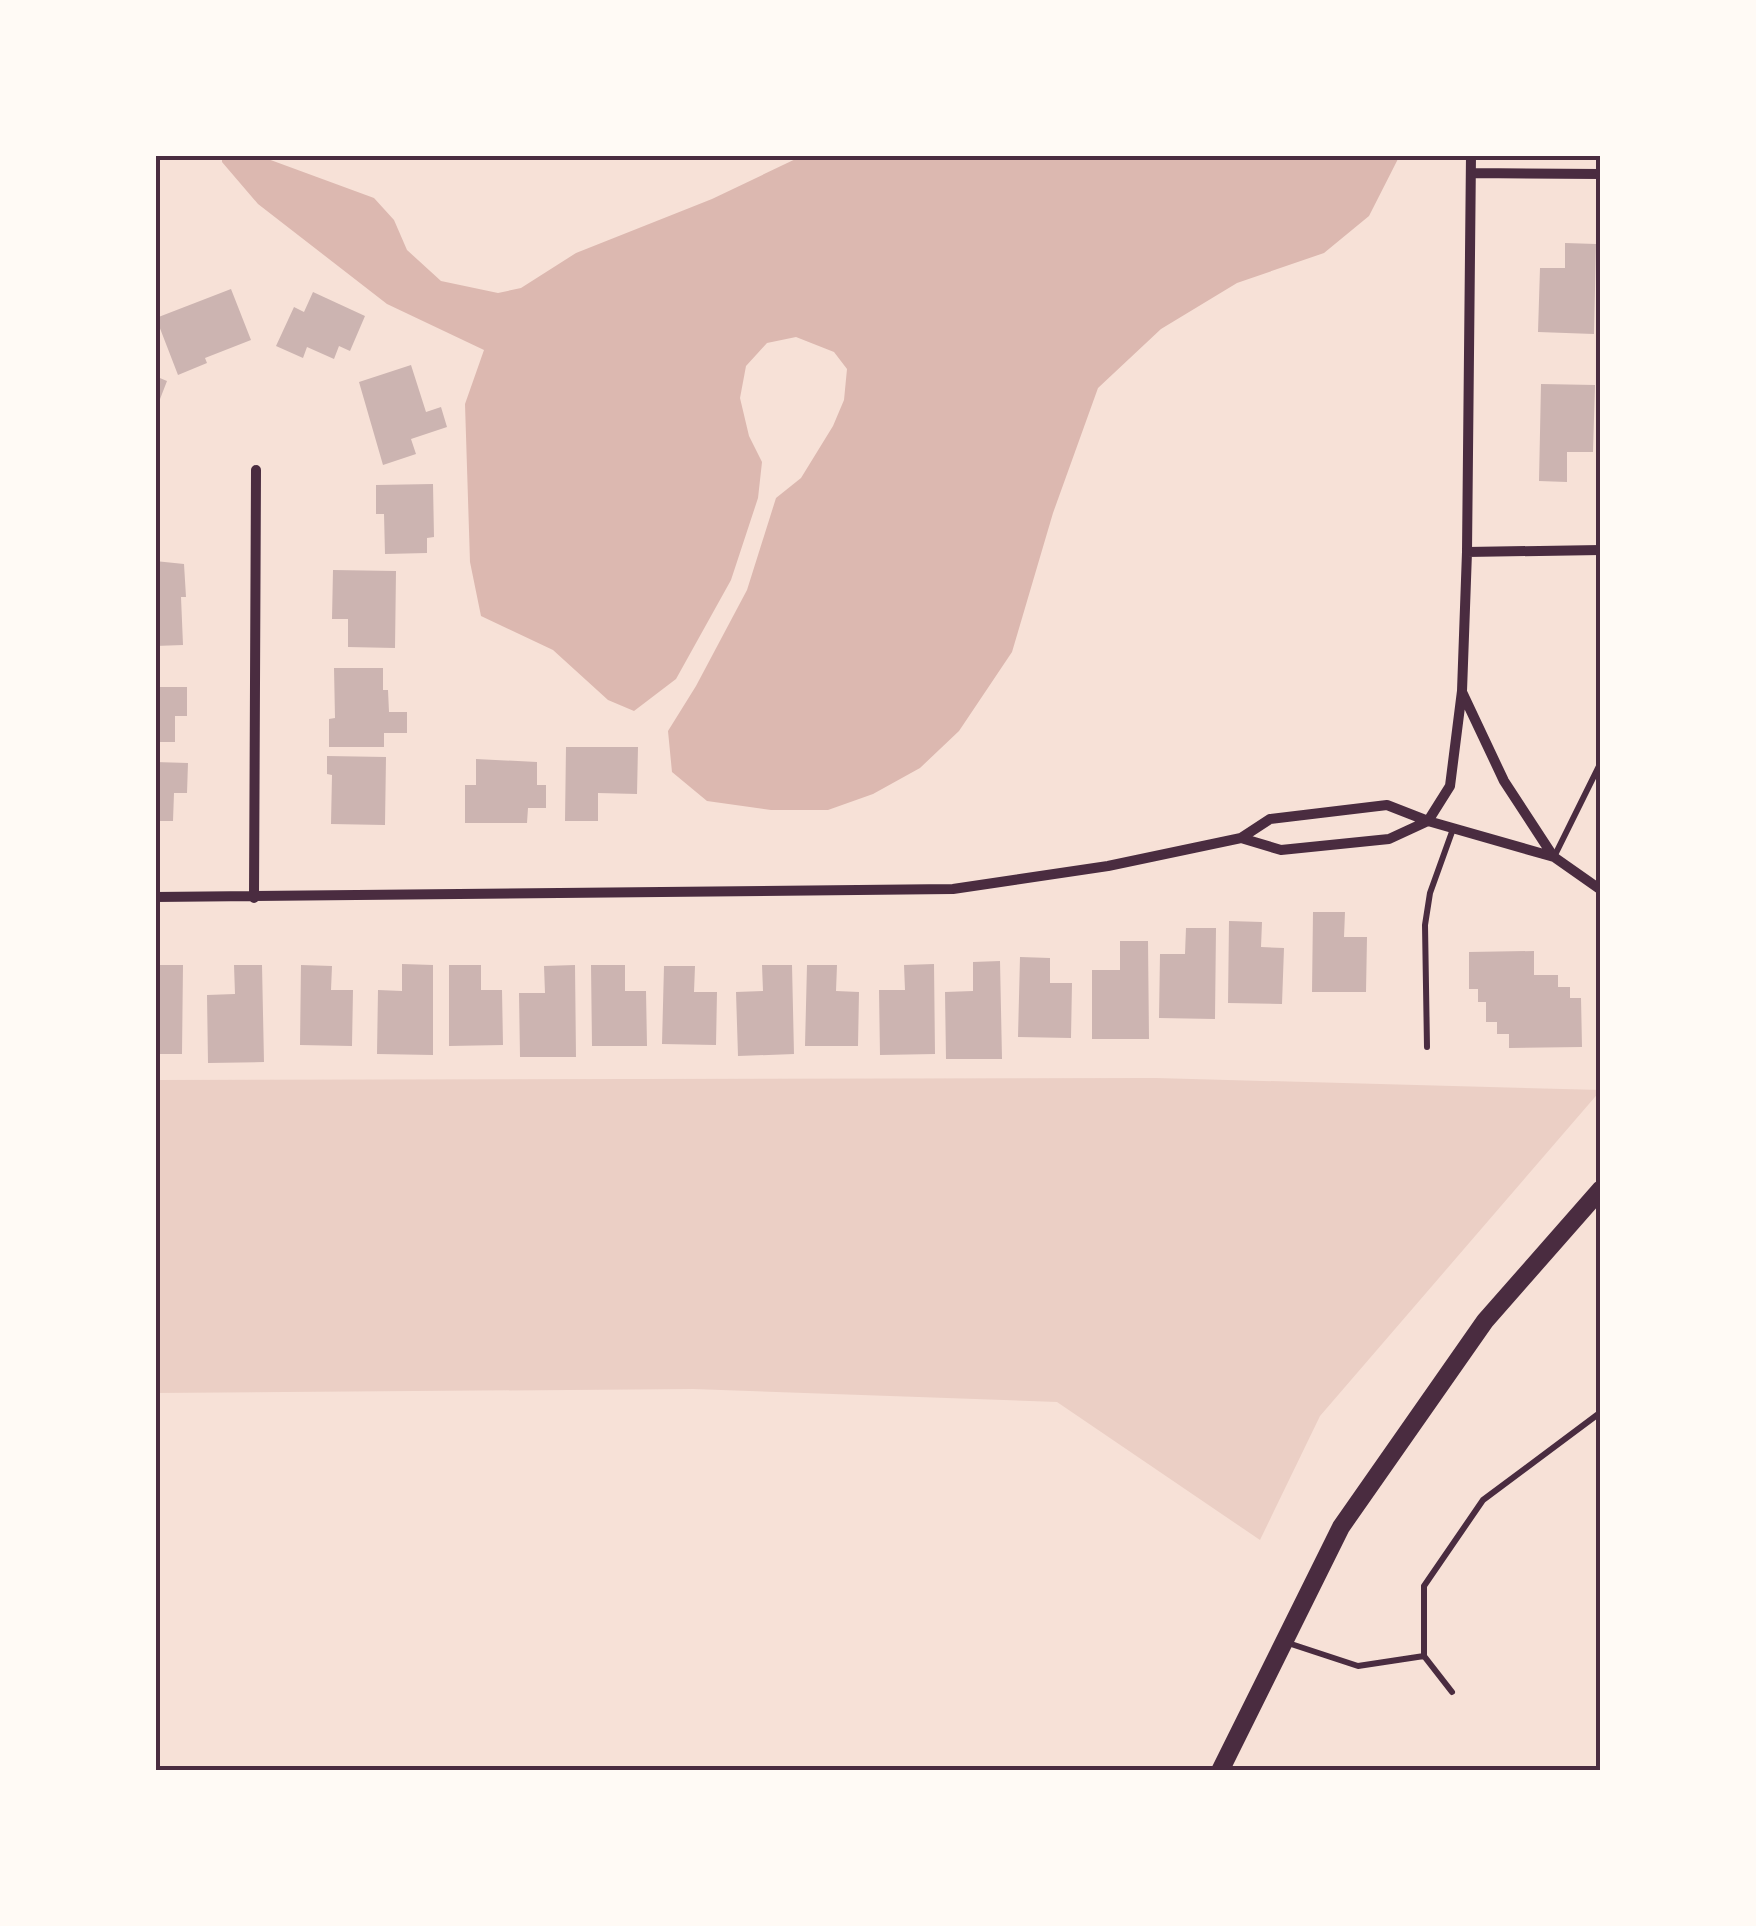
<svg xmlns="http://www.w3.org/2000/svg" width="1756" height="1926" font-family="Ubuntu,sans-serif">
	<rect width="100%" height="100%" fill="#f7e1d7"/>
	<path fill="#ebcfc5" d="M 1156,1078 L 1601,1090 L 1320,1416 L 1260,1540 L 1057,1402 L 693,1389 L 155,1393 L 155,1080 Z"/>
	<path fill="#dcb8b0" d="M 222,155 L 257,155 L 374,198 L 394,220 L 407,250 L 441,281 L 498,293 L 521,288 L 576,253 L 712,199 L 804,155 L 1400,155 L 1369,216 L 1324,253 L 1237,283 L 1161,329 L 1098,388 L 1053,513 L 1012,652 L 959,731 L 920,768 L 873,794 L 828,810 L 771,810 L 707,801 L 672,772 L 668,731 L 696,686 L 747,590 L 776,498 L 801,478 L 833,426 L 844,400 L 847,369 L 834,352 L 796,337 L 767,343 L 746,366 L 740,398 L 749,436 L 762,462 L 758,498 L 731,580 L 676,679 L 634,711 L 608,700 L 553,650 L 481,616 L 470,562 L 465,404 L 484,350 L 387,304 L 258,204 L 222,162 Z"/>
	<path fill="#ccb4b1" d="M 1565,243 L 1596,244 L 1594,334 L 1538,332 L 1540,268 L 1565,268 Z
		M 231,289 L 251,340 L 205,358 L 207,363 L 178,375 L 156,318 Z
		M 313,292 L 365,316 L 350,351 L 339,346 L 334,359 L 307,347 L 303,358 L 276,346 L 294,307 L 304,312 Z
		M 411,365 L 426,412 L 441,407 L 447,427 L 411,439 L 416,454 L 383,465 L 359,382 Z
		M 155,376 L 167,381 L 155,412 Z
		M 1541,384 L 1595,385 L 1593,452 L 1567,452 L 1567,482 L 1539,481 Z
		M 433,484 L 434,537 L 427,538 L 427,553 L 385,554 L 384,514 L 376,514 L 376,485 Z
		M 155,561 L 184,564 L 186,597 L 181,597 L 183,645 L 155,646 Z
		M 333,570 L 396,571 L 395,648 L 348,647 L 348,619 L 332,619 Z
		M 334,668 L 383,668 L 383,690 L 388,690 L 389,712 L 407,712 L 407,733 L 384,733 L 384,747 L 329,747 L 329,719 L 335,718 Z
		M 155,687 L 187,687 L 187,716 L 175,716 L 175,742 L 155,742 Z
		M 566,747 L 638,747 L 637,794 L 598,793 L 598,821 L 565,821 Z
		M 327,756 L 386,757 L 385,825 L 331,824 L 332,775 L 327,774 Z
		M 476,759 L 537,762 L 537,785 L 546,785 L 546,808 L 528,808 L 527,823 L 465,823 L 465,785 L 476,785 Z
		M 155,762 L 188,763 L 187,793 L 174,793 L 173,821 L 155,821 Z
		M 1313,912 L 1345,912 L 1344,937 L 1367,937 L 1366,992 L 1312,992 Z
		M 1229,921 L 1262,922 L 1261,947 L 1284,948 L 1282,1004 L 1228,1003 Z
		M 1186,928 L 1216,928 L 1215,1019 L 1159,1018 L 1160,954 L 1185,954 Z
		M 1120,941 L 1148,941 L 1149,1039 L 1092,1039 L 1092,970 L 1120,970 Z
		M 1534,951 L 1534,975 L 1558,975 L 1558,987 L 1570,987 L 1570,998 L 1581,998 L 1582,1047 L 1509,1048 L 1509,1034 L 1497,1034 L 1497,1022 L 1486,1022 L 1486,1002 L 1478,1002 L 1478,989 L 1469,989 L 1469,952 Z
		M 1020,957 L 1050,958 L 1050,983 L 1072,983 L 1071,1038 L 1018,1037 Z
		M 1000,961 L 1002,1059 L 946,1059 L 945,992 L 973,991 L 973,962 Z
		M 402,964 L 433,965 L 433,1055 L 377,1054 L 378,990 L 402,991 Z
		M 934,964 L 935,1054 L 880,1055 L 879,990 L 905,990 L 904,965 Z
		M 155,965 L 183,965 L 182,1054 L 155,1054 Z
		M 234,965 L 262,965 L 264,1062 L 208,1063 L 207,995 L 235,994 Z
		M 301,965 L 332,966 L 331,990 L 353,990 L 352,1046 L 300,1045 Z
		M 449,965 L 481,965 L 481,990 L 502,990 L 503,1045 L 449,1046 Z
		M 575,965 L 576,1057 L 520,1057 L 519,993 L 545,993 L 544,966 Z
		M 591,965 L 625,965 L 625,991 L 646,991 L 647,1046 L 592,1046 Z
		M 762,965 L 792,965 L 794,1054 L 738,1056 L 736,992 L 763,991 Z
		M 807,965 L 837,965 L 836,991 L 859,992 L 858,1046 L 805,1046 Z
		M 664,966 L 695,966 L 694,992 L 717,992 L 716,1045 L 662,1044 Z"/>
	<g fill="none" stroke-linecap="round" stroke-linejoin="round">
		<path stroke="#4a2c40" stroke-width="6" d="M 1554,857 L 1601,762
			M 1427,1047 L 1425,925 L 1430,893 L 1453,829
			M 1285,1642 L 1358,1666 L 1424,1656
			M 1452,1692 L 1424,1656 L 1424,1586 L 1483,1500 L 1601,1412"/>
		<path stroke="#4a2c40" stroke-width="10" d="M 1471,173 L 1601,174
			M 1467,552 L 1601,550
			M 1462,692 L 1504,781 L 1553,856
			M 1428,821 L 1450,786 L 1462,691 L 1467,552 L 1471,155
			M 1241,838 L 1281,850 L 1389,839 L 1428,821
			M 155,897 L 953,889 L 1108,866 L 1241,838 L 1270,819 L 1387,805 L 1428,821 L 1554,857 L 1601,890
			M 254,898 L 256,470"/>
		<path stroke="#4a2c40" stroke-width="18" d="M 1220,1771 L 1341,1527 L 1485,1321 L 1601,1189"/>
	</g>
	<rect width="1756" height="1926" fill="none" stroke="#fffaf5" stroke-width="315"/>
	<rect x="158" y="158" width="1440" height="1610" fill="none" stroke="#4a2c40" stroke-width="4"/>
</svg>
